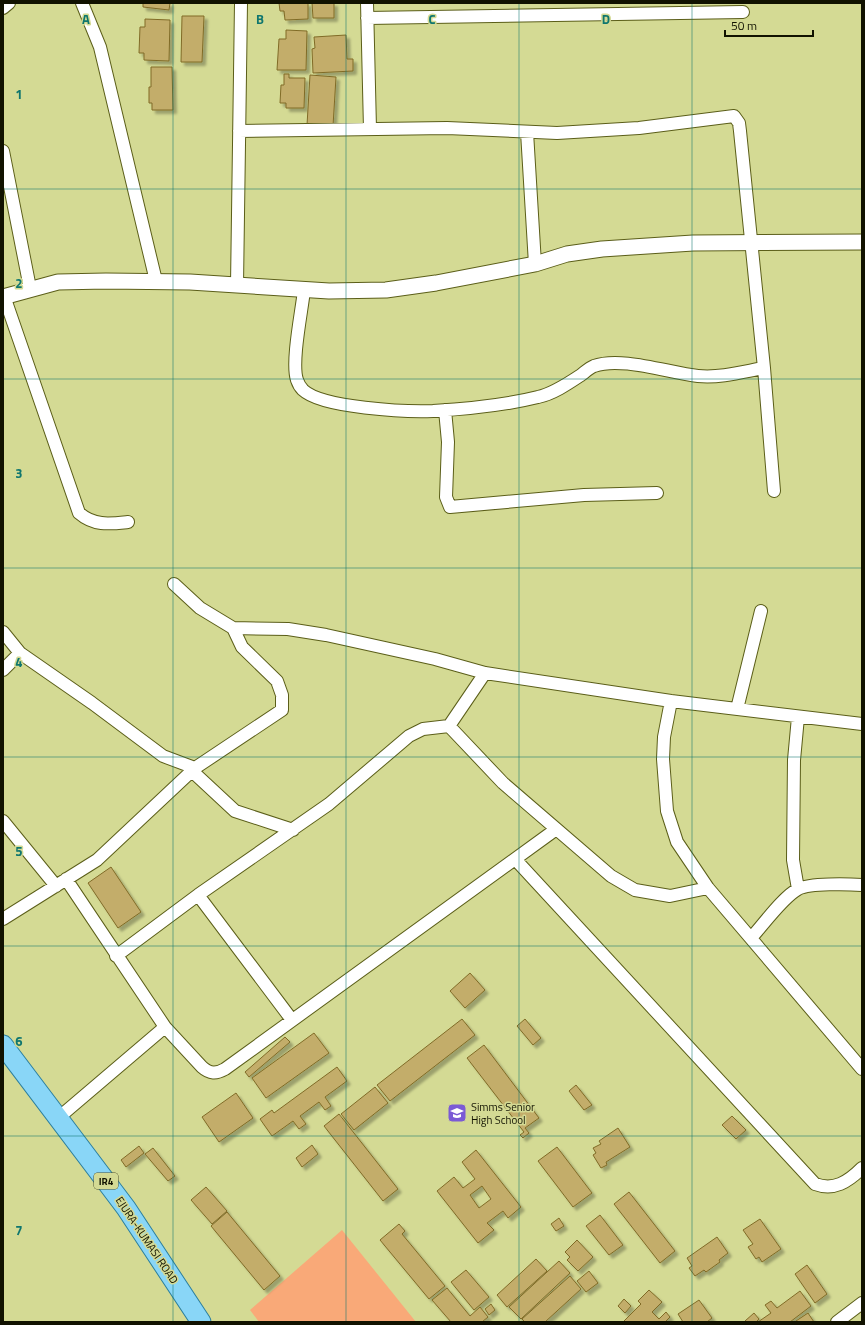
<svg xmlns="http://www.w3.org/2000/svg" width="865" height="1325" font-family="'Titillium Web',sans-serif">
	<defs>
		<filter id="shadow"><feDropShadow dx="3.5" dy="3.5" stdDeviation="1" flood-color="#0004"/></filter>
	</defs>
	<rect width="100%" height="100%" fill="#d4da94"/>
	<path fill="#f9a978" d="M 342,1230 L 416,1322 L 259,1322 L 250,1310 Z"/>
	<path fill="#c3ad6b" stroke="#806b27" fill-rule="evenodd" filter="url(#shadow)" d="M 143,3 L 170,3 L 169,10 L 143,7 Z
		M 279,3 L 308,3 L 308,19 L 285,20 L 284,11 L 280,11 Z
		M 312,3 L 334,3 L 334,18 L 313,18 Z
		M 182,16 L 204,16 L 202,62 L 181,62 Z
		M 145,19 L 170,20 L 169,61 L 144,60 L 144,53 L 139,53 L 140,27 L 145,27 Z
		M 286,30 L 307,31 L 306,70 L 277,70 L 279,39 L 286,39 Z
		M 346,35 L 347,59 L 353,59 L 353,71 L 313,73 L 312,49 L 315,48 L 314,37 Z
		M 151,67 L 172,67 L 173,110 L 152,110 L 152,103 L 149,103 L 149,87 L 151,87 Z
		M 284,74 L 289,74 L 289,78 L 305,78 L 304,108 L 286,108 L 286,103 L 280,103 L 281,85 L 284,85 Z
		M 310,75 L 336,77 L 333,126 L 307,125 Z
		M 111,867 L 141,912 L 118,928 L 88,883 Z
		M 470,973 L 485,990 L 465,1008 L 450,991 Z
		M 462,1019 L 475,1035 L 390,1101 L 377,1085 Z
		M 525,1019 L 541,1038 L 533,1045 L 517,1026 Z
		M 314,1033 L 329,1053 L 266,1098 L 252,1078 Z
		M 285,1037 L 290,1042 L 249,1077 L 245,1072 Z
		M 484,1045 L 539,1118 L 525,1128 L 529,1133 L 523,1138 L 520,1135 L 524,1132 L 467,1058 Z
		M 337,1067 L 347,1081 L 325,1097 L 331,1106 L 325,1110 L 319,1102 L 300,1116 L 306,1124 L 299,1129 L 293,1121 L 272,1136 L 260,1119 L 272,1110 L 274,1113 Z
		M 576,1085 L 592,1105 L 584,1110 L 569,1091 Z
		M 375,1087 L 388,1103 L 354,1130 L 341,1114 Z
		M 236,1093 L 253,1118 L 219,1142 L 202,1117 Z
		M 339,1114 L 398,1189 L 383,1201 L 324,1126 Z
		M 732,1116 L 746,1130 L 736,1139 L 722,1125 Z
		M 618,1128 L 630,1147 L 606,1162 L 607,1165 L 601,1168 L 593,1155 L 596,1153 L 593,1148 L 601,1144 L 599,1141 Z
		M 312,1145 L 318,1154 L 302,1167 L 296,1158 Z
		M 139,1146 L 144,1153 L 126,1167 L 121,1160 Z
		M 557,1147 L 592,1193 L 573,1207 L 538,1161 Z
		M 153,1148 L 175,1176 L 168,1181 L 145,1154 Z
		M 476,1150 L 521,1207 L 508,1218 L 503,1211 L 487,1223 L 494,1230 L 478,1243 L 437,1191 L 454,1177 L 463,1188 L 475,1179 L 462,1162 ZM 482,1186 L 491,1199 L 479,1208 L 470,1195 Z
		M 206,1187 L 227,1211 L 212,1224 L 191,1200 Z
		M 629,1192 L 675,1251 L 660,1263 L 614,1204 Z
		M 227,1212 L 280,1276 L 264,1290 L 211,1226 Z
		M 600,1215 L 623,1245 L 609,1255 L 586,1226 Z
		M 559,1218 L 564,1226 L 556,1231 L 551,1224 Z
		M 760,1219 L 781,1249 L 762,1262 L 759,1257 L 756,1259 L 748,1247 L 753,1244 L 743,1230 Z
		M 399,1224 L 405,1231 L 402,1234 L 445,1286 L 429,1299 L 380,1240 Z
		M 717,1237 L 728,1253 L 719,1260 L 720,1262 L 706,1272 L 704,1270 L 695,1276 L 689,1268 L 692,1266 L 687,1258 Z
		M 577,1240 L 593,1257 L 578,1271 L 567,1260 L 570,1257 L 565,1252 Z
		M 536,1259 L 547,1271 L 507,1307 L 497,1295 Z
		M 559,1261 L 570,1273 L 521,1319 L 509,1307 Z
		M 807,1265 L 827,1294 L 815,1303 L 795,1274 Z
		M 466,1270 L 489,1297 L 474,1310 L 451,1282 Z
		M 589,1271 L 598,1283 L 586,1292 L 577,1281 Z
		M 570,1276 L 581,1289 L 545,1322 L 525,1322 L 522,1319 Z
		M 447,1288 L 470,1316 L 480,1307 L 488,1317 L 482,1322 L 451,1322 L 432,1300 Z
		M 649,1290 L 662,1302 L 652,1312 L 659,1319 L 666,1312 L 670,1317 L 665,1322 L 623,1322 L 641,1304 L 638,1301 Z
		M 800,1291 L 811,1306 L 790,1322 L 758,1322 L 771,1313 L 765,1305 L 771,1301 L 777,1308 Z
		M 624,1299 L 631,1306 L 625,1313 L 618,1306 Z
		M 699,1300 L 712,1318 L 707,1322 L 683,1322 L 678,1314 Z
		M 491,1304 L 495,1310 L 489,1315 L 485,1309 Z
		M 754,1313 L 759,1319 L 756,1322 L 746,1322 L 745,1321 Z
		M 808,1313 L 814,1322 L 797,1322 L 796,1321 Z"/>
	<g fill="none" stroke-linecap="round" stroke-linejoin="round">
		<defs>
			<path id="minor" d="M 82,3 L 100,47 L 156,281
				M 367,3 L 370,129
				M 3,8 L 9,3
				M 367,18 L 743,12
				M 239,131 L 447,128 L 557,133 L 639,128 L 734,116 L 739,123 L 740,131 L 764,368 L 774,491
				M 527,132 L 535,264
				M 3,151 L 30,288
				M 237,285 L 241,3
				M 304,290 C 302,310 291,362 297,380 C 298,383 301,388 303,390 C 322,408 406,412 433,411 C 466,409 506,405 538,397 C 553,394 569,383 581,375 C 585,372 589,368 594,366 C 621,356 669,373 698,376 C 721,378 742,372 764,368
				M 4,296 L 79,513 C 94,526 109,524 128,522
				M 445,410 L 448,442 L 446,497 L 450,507 L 584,495 L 657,493
				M 233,628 L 288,629 L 326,635 L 435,659 L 485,673 L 671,701 L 862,724
				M 3,632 L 20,653 L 92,703 L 163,756 L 195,768
				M 3,670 L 20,653
				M 485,673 L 449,726 L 503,783 L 611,876 L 635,890 L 670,896 L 708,888
				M 671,701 L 664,737 L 663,759 L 667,811 L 677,842 L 708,888 L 862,1069
				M 737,709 L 761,611
				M 798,717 L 794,760 L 793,860 L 798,889
				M 192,771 L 235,811 L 293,830
				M 3,821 L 56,886
				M 515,859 L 815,1184 C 834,1191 848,1182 862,1168
				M 66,879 L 165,1027 L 202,1067 C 210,1074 216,1074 225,1069 L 555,830
				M 198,895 L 292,1020
				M 3,919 L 97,860 L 195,768 L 282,710 L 282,695 L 277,681 L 242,647 L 233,628 L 200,608 L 174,584
				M 751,938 C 763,925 783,897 798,889 C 810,883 848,884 862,885
				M 116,956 L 198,895 L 329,804 L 409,736 L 423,729 L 449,726
				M 57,1119 L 165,1027
				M 837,1322 L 862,1303"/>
			<path id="tertiary" d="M 3,297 L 58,282 L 106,281 L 190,282 L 329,291 L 386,290 L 436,283 L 535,264 L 567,254 L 602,249 L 693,243 L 862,242"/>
			<path id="primary" d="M 3,1045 L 126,1208 L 201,1322"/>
		</defs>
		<use href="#minor" stroke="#5b5e19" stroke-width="14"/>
		<use href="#tertiary" stroke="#5b5e19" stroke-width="17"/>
		<use href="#primary" stroke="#2c7f9d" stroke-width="21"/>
		<use href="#minor" stroke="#fff" stroke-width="12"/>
		<use href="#tertiary" stroke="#fff" stroke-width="15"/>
		<use href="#primary" stroke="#89d6f7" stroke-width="19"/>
	</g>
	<path fill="none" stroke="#0f766e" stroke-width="1" stroke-opacity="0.55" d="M 173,3 L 173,1322M 346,3 L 346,1322M 519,3 L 519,1322M 692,3 L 692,1322M 3,189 L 862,189M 3,379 L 862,379M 3,568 L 862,568M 3,757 L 862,757M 3,946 L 862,946M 3,1136 L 862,1136"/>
	<defs>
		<symbol id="school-square" viewBox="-11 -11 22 22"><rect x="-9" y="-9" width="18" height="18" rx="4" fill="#7b5ad5" stroke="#d4da94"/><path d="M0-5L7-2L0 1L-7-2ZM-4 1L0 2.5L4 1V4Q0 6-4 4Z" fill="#fff"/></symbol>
	</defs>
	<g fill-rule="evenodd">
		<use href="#school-square" x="446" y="1102" width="22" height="22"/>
	</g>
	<g text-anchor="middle" stroke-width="3" stroke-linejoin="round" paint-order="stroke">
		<rect fill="#d4da94" stroke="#4c4e2c" stroke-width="1" x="94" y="1173" width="24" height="16" rx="3"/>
		<g font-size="10" font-weight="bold" fill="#111200">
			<text x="106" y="1185">IR4</text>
		</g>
		<g font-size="11" fill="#111200" stroke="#d4da94" text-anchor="start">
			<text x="471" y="1111">Simms Senior<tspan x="471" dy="13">High School</tspan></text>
		</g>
		<g font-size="11" fill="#111200" stroke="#d4da94">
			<text transform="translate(147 1240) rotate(56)" y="4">EJURA-KUMASI ROAD</text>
		</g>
	</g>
	<g font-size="13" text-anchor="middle" font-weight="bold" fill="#0f766e" stroke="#d4da94" stroke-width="3" stroke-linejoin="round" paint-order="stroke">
		<text x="86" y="24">A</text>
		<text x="260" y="24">B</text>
		<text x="432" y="24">C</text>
		<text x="606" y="24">D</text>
		<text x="19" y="99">1</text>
		<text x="19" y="288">2</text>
		<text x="19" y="478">3</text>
		<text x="19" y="667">4</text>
		<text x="19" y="856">5</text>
		<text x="19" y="1046">6</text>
		<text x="19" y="1235">7</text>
	</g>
	<rect width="865" height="1325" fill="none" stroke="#111200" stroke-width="8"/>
	<path d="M725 30v6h88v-6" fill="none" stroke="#111200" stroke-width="2"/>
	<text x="731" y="30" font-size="12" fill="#111200" stroke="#d4da94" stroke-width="3" paint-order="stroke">50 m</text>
</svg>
